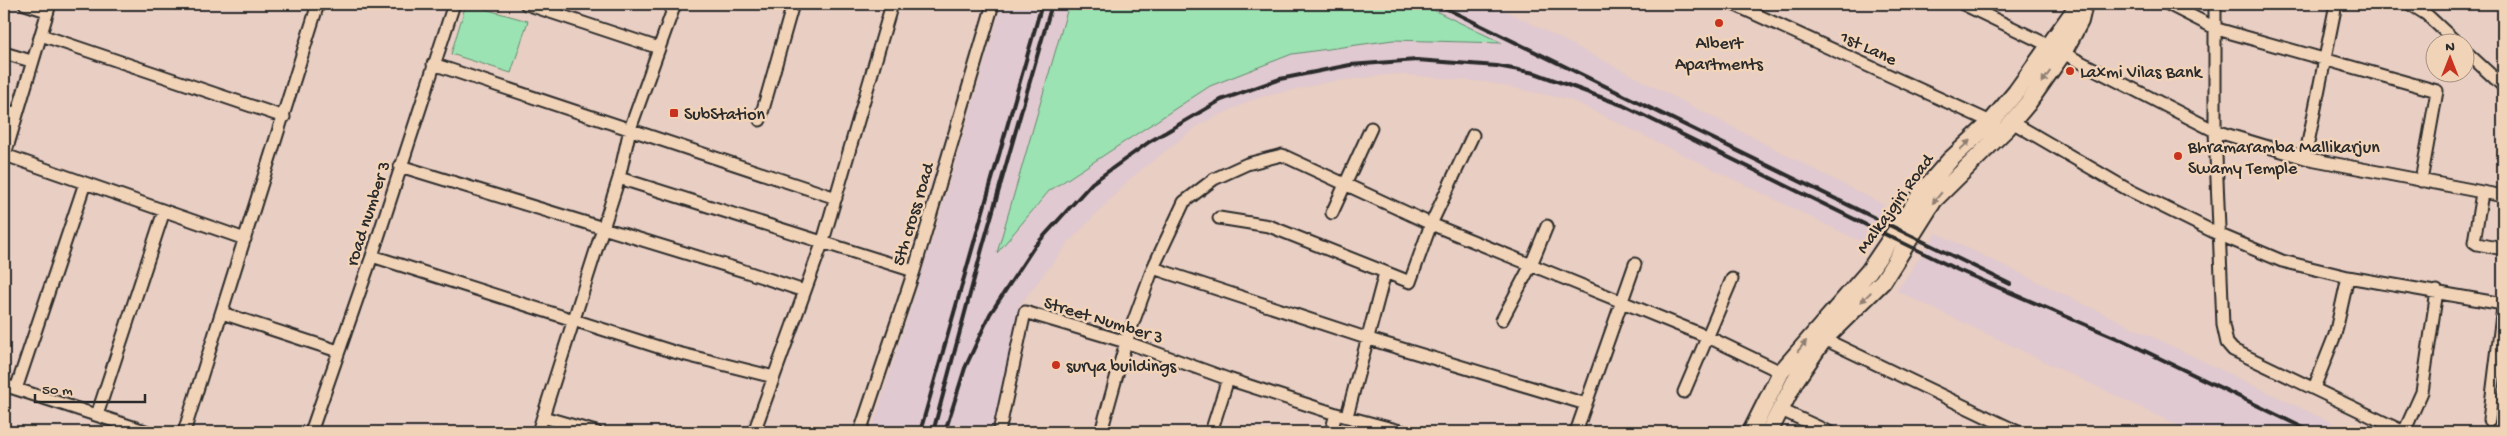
<svg xmlns="http://www.w3.org/2000/svg" width="2507" height="436" font-family="'Gochi Hand',sans-serif">
	<rect width="100%" height="100%" fill="#e9cec3"/>
	<filter id="ink" filterUnits="userSpaceOnUse"><feTurbulence type="fractalNoise" baseFrequency=".02" numOctaves="2"/><feDisplacementMap in="SourceGraphic" scale="10" xChannelSelector="R" yChannelSelector="G"/><feConvolveMatrix kernelMatrix="1 2 1 2 8 2 1 2 1" color-interpolation-filters="sRGB"/></filter>
	<g filter="url(#ink)">
		<path fill="#e0c9d0" d="M 1002,4 L 1069,4 L 998,251 L 1049,191 L 1209,86 L 1292,54 L 1393,40 L 1500,43 L 1421,4 L 1493,4 L 1884,205 L 1872,247 L 1571,100 L 1485,82 L 1394,74 L 1329,82 L 1257,98 L 1200,124 L 1131,178 L 1069,242 L 1019,306 L 991,432 L 871,432 L 933,237 Z
			M 1936,233 L 2351,432 L 2192,432 L 1897,291 Z"/>
		<path fill="#9be3b2" stroke="#63876e" d="M 466,4 L 528,21 L 511,73 L 451,54 Z
			M 1069,4 L 1421,4 L 1502,43 L 1393,40 L 1292,54 L 1210,86 L 1049,191 L 997,253 Z"/>
		<g fill="none" stroke-linecap="round" stroke-linejoin="round">
			<defs>
				<path id="street" d="M 25,4 L 47,11
					M 526,4 L 659,48
					M 1733,4 L 1991,122
					M 1963,4 L 2050,46
					M 2168,4 L 2217,29 L 2437,91 L 2421,181
					M 2215,4 L 2215,131 L 2223,325 L 2227,343 L 2233,350 L 2404,432
					M 2410,4 L 2426,14 L 2456,42
					M 41,35 L 284,117
					M 2464,50 L 2503,86
					M 4,53 L 31,61
					M 2063,53 L 2215,131 L 2305,158 L 2503,196
					M 433,64 L 836,198
					M 4,110 L 16,114
					M 760,120 L 793,4
					M 2012,122 L 2127,189 L 2218,234 L 2282,261 L 2348,277 L 2503,304
					M 5,155 L 245,239
					M 4,158 L 50,4
					M 2305,158 L 2336,4
					M 400,166 L 744,271 L 804,291
					M 619,178 L 914,271
					M 2482,193 L 2474,242 L 2477,244 L 2503,249
					M 1332,213 L 1371,128
					M 1219,218 L 1269,226 L 1410,282 L 1431,224 L 1473,135
					M 372,256 L 674,352 L 774,377
					M 1153,268 L 1369,339 L 1586,404
					M 222,313 L 338,351
					M 1502,320 L 1531,265 L 1547,226
					M 1824,339 L 2018,432
					M 4,385 L 148,432
					M 2314,388 L 2335,335 L 2348,277
					M 16,389 L 85,183
					M 1684,392 L 1732,279
					M 1779,409 L 1829,432
					M 97,415 L 164,211
					M 1347,416 L 1385,273
					M 543,417 L 596,432
					M 2489,420 L 2503,307
					M 184,432 L 318,4
					M 311,432 L 372,256 L 454,4
					M 538,432 L 619,178 L 630,129 L 675,4
					M 754,432 L 823,241 L 892,4
					M 860,432 L 914,271 L 993,4
					M 999,432 L 1025,312 L 1126,342 L 1228,379 L 1336,414 L 1404,432
					M 1101,432 L 1126,342 L 1153,268 L 1184,202 L 1214,179 L 1247,164 L 1282,155 L 1431,224 L 1708,337 L 1781,372
					M 1211,432 L 1228,379
					M 1331,432 L 1336,414
					M 1576,432 L 1635,264
					M 2404,432 L 2422,392 L 2437,291"/>
				<path id="secondary" d="M 1751,432 L 1781,372 L 1869,271 L 1923,191 L 1950,160 L 1991,122 L 2016,92 L 2079,4
					M 1769,432 L 1795,381 L 1824,339 L 1883,281 L 1934,200 L 2007,128 L 2028,103 L 2063,53 L 2080,21 L 2084,4"/>
			</defs>
			<use href="#street" stroke="#2b2b2b" stroke-width="15"/>
			<use href="#secondary" stroke="#2b2b2b" stroke-width="20"/>
			<use href="#street" stroke="#f1d3b8" stroke-width="11"/>
			<use href="#secondary" stroke="#f1d3b8" stroke-width="16"/>
			<path stroke="#2b2b2b" stroke-width="4" d="M 1437,4 L 2010,284
				M 2122,340 L 2312,432
				M 920,432 L 1042,4
				M 933,432 L 982,249 L 1052,4
				M 945,432 L 965,368 L 990,314 L 1034,247 L 1092,183 L 1149,142 L 1221,100 L 1280,79 L 1350,65 L 1417,60 L 1497,66 L 1535,73 L 1622,105 L 1958,270 L 2128,343"/>
		</g>
		<defs><path id="oneway-solid" d="M-6-.8H1V-3.2L6.5 0L1 3.2V.8H-6Z" transform="scale(1.25)"/></defs>
		<g fill="#8e7f72">
			<use href="#oneway-solid" transform="translate(2046 77) rotate(125)"/>
			<use href="#oneway-solid" transform="translate(1965 145) rotate(-43)"/>
			<use href="#oneway-solid" transform="translate(1937 198) rotate(130)"/>
			<use href="#oneway-solid" transform="translate(1866 297) rotate(135)"/>
			<use href="#oneway-solid" transform="translate(1802 346) rotate(-51)"/>
		</g>
	</g>
	<g fill="#c8321e" stroke="#f1d3b8" stroke-width="2">
		<circle cx="1719" cy="23" r="5"/>
		<circle cx="2070" cy="71" r="5"/>
		<rect x="669" y="108" width="10" height="10" rx="2.5"/>
		<circle cx="2178" cy="156" r="5"/>
		<circle cx="1056" cy="365" r="5"/>
	</g>
	<g text-anchor="middle" stroke-width="5" stroke-linejoin="round" paint-order="stroke">
		<g font-size="18" fill="#2b2b2b" stroke="#f1d3b8" text-anchor="start">
			<text x="1719" y="48" text-anchor="middle">Albert<tspan x="1719" dy="21">Apartments</tspan></text>
			<text x="2080" y="77">Laxmi Vilas Bank</text>
			<text x="684" y="119">SubStation</text>
			<text x="2188" y="152">Bhramaramba Mallikarjun<tspan x="2188" dy="21">Swamy Temple</tspan></text>
			<text x="1066" y="371">surya buildings</text>
		</g>
		<g font-size="18" fill="#2b2b2b" stroke="#f1d3b8">
			<text transform="translate(1869 47) rotate(25)" y="6">1st Lane</text>
			<text transform="translate(1894 203) rotate(-54)" y="6">Malkajgiri Road</text>
			<text transform="translate(367 213) rotate(-72)" y="6">road number 3</text>
			<text transform="translate(912 214) rotate(-73)" y="6">5th cross road</text>
			<text transform="translate(1104 319) rotate(17)" y="6">Street Number 3</text>
		</g>
	</g>
	<rect width="2507" height="436" fill="none" stroke="#f1d3b8" stroke-width="20"/>
	<rect x="10" y="10" width="2487" height="416" fill="none" stroke="#2b2b2b" stroke-width="2" filter="url(#ink)"/>
	<g transform="translate(2450 58)"><circle r="24" fill="#f1d3b8" stroke="#a29080"/>
	<path d="M0-4L9 19L0 12L-9 19Z" fill="#c8321e"/>
	<text y="-8" font-size="14" font-weight="bold" text-anchor="middle" fill="#2b2b2b">N</text>
	</g>
	<path d="M35 394v8h110v-8" fill="none" stroke="#2b2b2b" stroke-width="2.5"/>
	<text x="42" y="394" font-size="15" fill="#2b2b2b" stroke="#f1d3b8" stroke-width="4" paint-order="stroke">50 m</text>
</svg>
